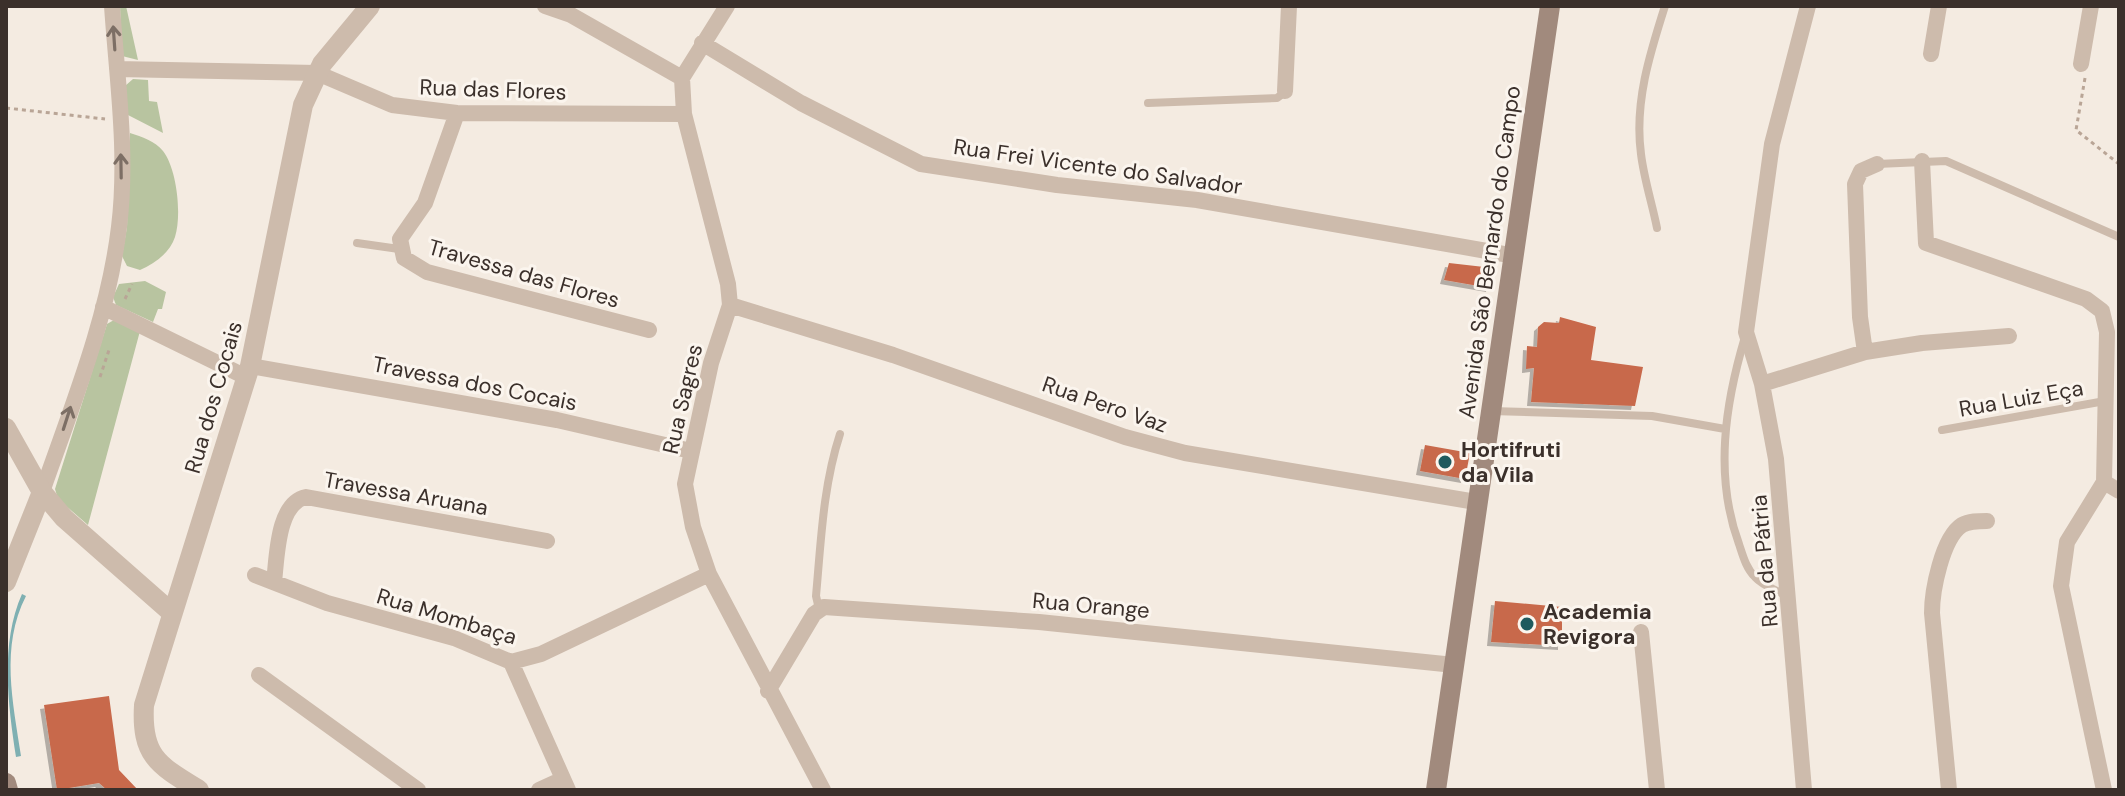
<svg xmlns="http://www.w3.org/2000/svg" width="2125" height="796" font-family="'DM Sans',sans-serif">
	<defs>
		<filter id="shadow"><feDropShadow dx="-4" dy="4" stdDeviation="0" flood-color="#0004"/></filter>
	</defs>
	<rect width="100%" height="100%" fill="#f4ebe1"/>
	<path fill="#b8c4a0" d="M 120,6 L 126,6 L 138,60 L 122,56 Z
		M 133,79 L 148,80 L 149,101 L 157,102 L 163,133 L 128,115 L 125,86 Z
		M 130,133 C 142,137 155,141 163,151 C 177,169 182,215 175,237 C 170,253 154,264 140,270 L 127,266 L 122,256 L 127,227 Z
		M 145,281 L 166,292 L 162,309 L 158,309 L 153,322 L 116,305 L 113,297 L 119,284 Z
		M 114,320 L 140,331 L 88,525 L 58,499 L 55,489 L 107,324 Z"/>
	<path fill="#7fb0b2" d="M 22,594 L 26,596 C 0,647 13,702 21,756 L 16,757 C 8,704 0,643 22,594 Z"/>
	<path fill="#c8694b" filter="url(#shadow)" d="M 1449,263 L 1493,268 L 1490,288 L 1444,280 Z
		M 1560,317 L 1596,327 L 1591,360 L 1643,367 L 1635,406 L 1531,402 L 1534,368 L 1526,369 L 1527,346 L 1537,347 L 1538,327 L 1544,322 L 1559,323 Z
		M 1425,445 L 1470,453 L 1465,479 L 1420,471 Z
		M 1495,601 L 1562,607 L 1562,646 L 1491,642 Z
		M 109,696 L 119,770 L 138,790 L 107,790 L 99,783 L 57,790 L 44,705 Z"/>
	<g fill="none" stroke-linecap="round" stroke-linejoin="round">
		<path stroke="#b9a596" stroke-width="3" stroke-dasharray="4 4" stroke-linecap="butt" d="M 2085,78 L 2076,130 L 2119,164
			M 6,108 L 105,119
			M 125,299 L 132,284
			M 100,377 L 110,347"/>
		<path stroke="#cdbbac" stroke-width="8" d="M 1148,103 L 1277,98 L 1285,92
			M 1877,164 L 1946,161 L 2119,237
			M 1657,228 C 1652,203 1644,179 1641,154 C 1634,103 1650,53 1665,6
			M 357,243 L 399,249
			M 1745,337 C 1725,404 1714,476 1739,544 C 1743,556 1746,568 1755,577 C 1763,586 1776,590 1787,596
			M 1491,411 L 1652,416 L 1725,429
			M 1942,430 L 2105,401
			M 819,609 L 816,596 C 821,541 823,486 840,434"/>
		<path stroke="#cdbbac" stroke-width="16" d="M 545,6 L 571,15 L 682,78
			M 727,6 L 682,78 L 684,114 L 728,284 L 730,305 L 711,363 L 685,484 L 693,527 L 709,574 L 823,790
			M 702,43 L 801,103 L 921,164 L 1057,185 L 1197,200 L 1515,256
			M 1931,54 L 1939,6
			M 2081,64 L 2091,6
			M 117,69 L 317,73 L 392,105 L 457,113 L 684,114
			M 1285,91 L 1289,6
			M 457,113 L 425,203 L 400,239 L 404,258 L 427,272 L 649,330
			M 1922,161 L 1926,243 L 2086,299 L 2102,311 L 2107,332 L 2104,482 L 2067,542 L 2061,586 L 2104,790
			M 730,305 L 893,355 L 1125,437 L 1185,453 L 1476,502
			M 103,307 L 246,377
			M 1865,352 L 1860,317 L 1855,184 L 1861,171 L 1877,164
			M 250,366 L 557,420 L 691,451
			M 1762,384 L 1865,352 L 1922,343 L 2009,336
			M 2104,482 L 2119,491
			M 42,492 C 72,406 108,318 119,227 C 128,154 117,79 112,6
			M 255,575 L 327,603 L 454,638 L 511,662 L 541,654 L 709,574
			M 274,582 C 277,558 277,503 306,497 L 547,541
			M 1641,632 L 1657,790
			M 511,662 L 568,790
			M 259,675 L 418,790
			M 768,691 L 814,614 L 824,607 L 1039,622 L 1454,665
			M 539,790 L 563,779
			M 1804,790 L 1776,459 L 1762,384 L 1746,332 L 1772,144 L 1808,6
			M 1949,790 L 1932,613 C 1932,591 1942,538 1962,525 C 1969,521 1978,521 1987,521"/>
		<path stroke="#cdbbac" stroke-width="20" d="M 6,428 L 42,492 L 64,518 L 172,613
			M 6,582 L 42,492
			M 199,790 C 158,765 141,756 144,705 L 250,366 L 303,105 L 322,64 L 370,6"/>
		<path stroke="#a18a7d" stroke-width="20" d="M 6,783 L 8,790
			M 1436,790 L 1550,6"/>
	</g>
	<defs><path id="oneway-shaft" d="M-6 0H5M1.5-3L5.5 0L1.5 3" fill="none" stroke-width="1.6" stroke-linecap="round" stroke-linejoin="round" transform="scale(2)"/></defs>
	<g stroke="#7d6f65">
		<use href="#oneway-shaft" transform="translate(114 38) rotate(-94)"/>
		<use href="#oneway-shaft" transform="translate(121 166) rotate(-91)"/>
		<use href="#oneway-shaft" transform="translate(67 418) rotate(-72)"/>
	</g>
	<g fill="#1f5a5e" stroke="#fbf5ee" stroke-width="3">
		<circle cx="1445" cy="462" r="8"/>
		<circle cx="1527" cy="624" r="8"/>
	</g>
	<g text-anchor="middle" stroke-width="6" stroke-linejoin="round" paint-order="stroke">
		<g font-size="22" fill="#3b302b" stroke="#fbf5ee">
			<text transform="translate(493 89) rotate(2)" y="8">Rua das Flores</text>
			<text transform="translate(1098 166) rotate(8)" y="8">Rua Frei Vicente do Salvador</text>
			<text transform="translate(1489 252) rotate(-82)" y="8">Avenida São Bernardo do Campo</text>
			<text transform="translate(524 273) rotate(16)" y="8">Travessa das Flores</text>
			<text transform="translate(475 383) rotate(11)" y="8">Travessa dos Cocais</text>
			<text transform="translate(213 397) rotate(-74)" y="8">Rua dos Cocais</text>
			<text transform="translate(2021 398) rotate(-10)" y="8">Rua Luiz Eça</text>
			<text transform="translate(682 399) rotate(-77)" y="8">Rua Sagres</text>
			<text transform="translate(1105 404) rotate(19)" y="8">Rua Pero Vaz</text>
			<text transform="translate(406 493) rotate(10)" y="8">Travessa Aruana</text>
			<text transform="translate(1764 561) rotate(-95)" y="8">Rua da Pátria</text>
			<text transform="translate(1091 605) rotate(5)" y="8">Rua Orange</text>
			<text transform="translate(447 616) rotate(17)" y="8">Rua Mombaça</text>
		</g>
		<g font-size="22" font-weight="bold" fill="#3b302b" stroke="#fbf5ee" text-anchor="start">
			<text x="1461" y="457">Hortifruti<tspan x="1461" dy="25">da Vila</tspan></text>
			<text x="1543" y="619">Academia<tspan x="1543" dy="25">Revigora</tspan></text>
		</g>
	</g>
	<rect width="2125" height="796" fill="none" stroke="#3b302b" stroke-width="16"/>
</svg>
